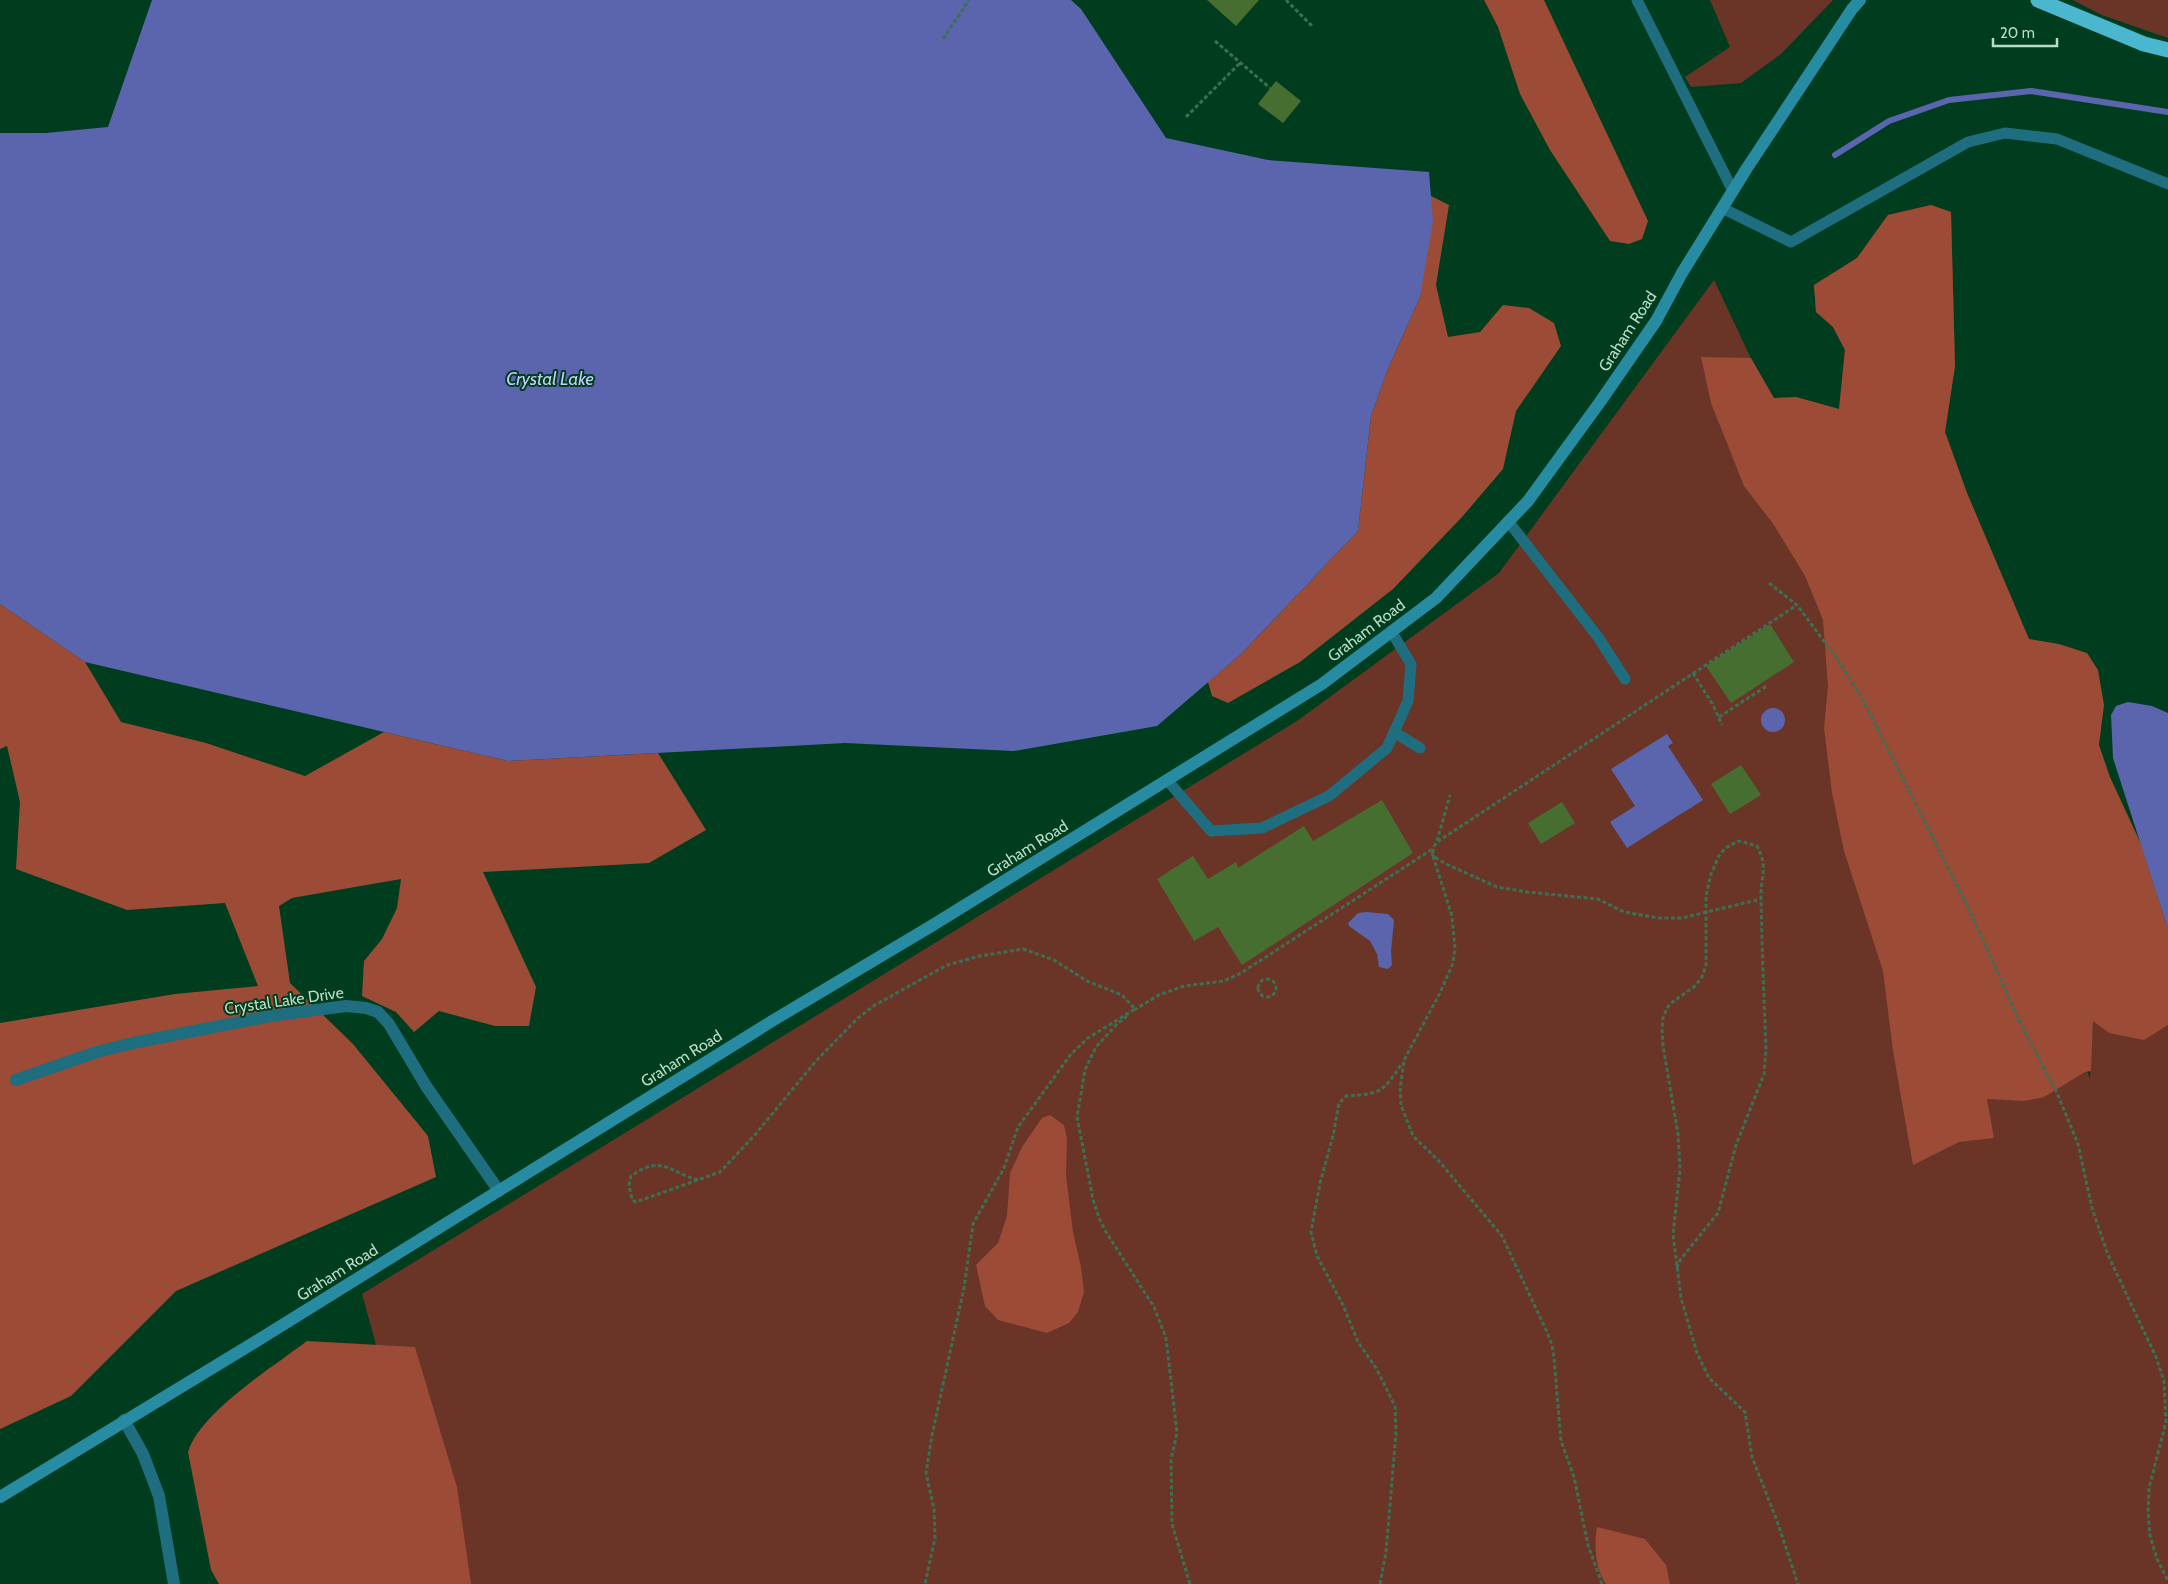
<svg xmlns="http://www.w3.org/2000/svg" width="2168" height="1584" font-family="Cabin,sans-serif">
	<rect width="100%" height="100%" fill="#003d1f"/>
	<path fill="#6a3527" d="M 1710,0 L 1833,0 L 1781,54 L 1741,83 L 1691,87 L 1685,77 L 1730,47 Z
		M 2073,0 L 2168,0 L 2168,38 L 2102,15 Z
		M 1931,205 L 1951,212 L 1955,366 L 1945,432 L 1967,493 L 2029,639 L 2168,933 L 2168,1584 L 442,1584 L 362,1294 L 1297,721 L 1499,573 L 1714,280 L 2090,1078 L 2093,1021 L 1796,397 L 1839,409 L 1845,350 L 1833,327 L 1816,312 L 1814,285 L 1857,258 L 1888,215 Z"/>
	<path fill="#9b4b36" d="M 1484,0 L 1544,0 L 1648,221 L 1642,239 L 1629,244 L 1610,241 L 1550,150 L 1520,94 L 1498,27 Z
		M 1431,196 L 1449,205 L 1436,285 L 1448,337 L 1480,332 L 1503,305 L 1529,308 L 1554,323 L 1561,346 L 1516,411 L 1503,469 L 1462,517 L 1393,589 L 1300,662 L 1228,703 L 1212,696 L 1208,682 L 1241,654 L 1358,531 L 1371,416 L 1387,371 L 1420,297 Z
		M 1931,205 L 1951,212 L 1955,366 L 1945,432 L 1967,493 L 2029,639 L 2059,644 L 2087,653 L 2098,670 L 2104,705 L 2099,745 L 2110,777 L 2141,844 L 2168,929 L 2168,1025 L 2144,1040 L 2109,1033 L 2093,1021 L 2091,1071 L 2085,1072 L 2044,1097 L 2024,1101 L 1987,1099 L 1994,1138 L 1959,1142 L 1913,1165 L 1893,1051 L 1883,971 L 1844,851 L 1832,793 L 1824,728 L 1828,686 L 1823,620 L 1805,576 L 1774,525 L 1744,486 L 1711,403 L 1701,357 L 1751,358 L 1774,398 L 1796,397 L 1839,409 L 1845,350 L 1833,327 L 1816,312 L 1814,285 L 1857,258 L 1888,215 Z
		M 0,604 L 85,662 L 121,722 L 206,743 L 305,776 L 384,732 L 508,761 L 658,753 L 706,830 L 649,863 L 483,872 L 536,987 L 529,1026 L 495,1026 L 439,1011 L 414,1032 L 396,1012 L 362,996 L 364,961 L 382,939 L 397,908 L 401,879 L 292,898 L 279,906 L 290,983 L 353,1044 L 428,1136 L 436,1177 L 176,1291 L 71,1396 L 0,1429 L 0,1023 L 175,994 L 258,986 L 225,903 L 127,910 L 16,869 L 20,802 L 7,746 L 0,749 Z
		M 1050,1115 L 1064,1125 L 1067,1139 L 1066,1175 L 1073,1232 L 1081,1267 L 1084,1292 L 1078,1312 L 1069,1323 L 1047,1333 L 998,1320 L 985,1306 L 976,1265 L 998,1243 L 1007,1216 L 1010,1173 L 1022,1147 L 1042,1118 Z
		M 307,1341 L 415,1347 L 457,1487 L 471,1584 L 219,1584 L 211,1570 L 188,1452 C 200,1412 273,1367 307,1341 Z
		M 1597,1527 L 1645,1539 L 1666,1565 L 1670,1584 L 1606,1584 C 1595,1569 1594,1545 1597,1527 Z"/>
	<path fill="#5b65ad" d="M 152,0 L 1071,0 L 1081,9 L 1166,138 L 1268,160 L 1429,172 L 1433,221 L 1420,297 L 1387,371 L 1371,416 L 1358,531 L 1241,654 L 1157,726 L 1014,751 L 845,743 L 508,761 L 85,662 L 0,604 L 0,133 L 46,133 L 108,127 Z
		M 2128,702 L 2152,706 L 2168,713 L 2168,929 L 2113,758 L 2111,715 L 2116,706 Z
		M1761 720a12 12 0 1 1 24 0a12 12 0 1 1-24 0Z
		M 1667,734 L 1673,743 L 1668,746 L 1703,800 L 1627,848 L 1610,822 L 1635,806 L 1611,769 Z
		M 1366,912 L 1388,914 L 1394,920 L 1391,951 L 1392,965 L 1388,969 L 1379,967 L 1377,954 L 1370,941 L 1349,926 L 1348,923 L 1358,913 Z"/>
	<g fill="none" stroke-linecap="round" stroke-linejoin="round">
		<path stroke="#5b65ad" stroke-width="6" d="M 1835,155 L 1889,121 L 1949,100 L 2031,91 L 2168,112"/>
	</g>
	<path fill="#476e31" d="M 1207,0 L 1259,0 L 1236,26 Z
		M 1276,81 L 1301,101 L 1283,123 L 1258,104 Z
		M 1770,624 L 1794,662 L 1731,703 L 1706,666 Z
		M 1741,765 L 1761,795 L 1730,814 L 1711,784 Z
		M 1382,800 L 1413,853 L 1242,965 L 1218,927 L 1194,941 L 1157,879 L 1193,856 L 1208,879 L 1236,862 L 1238,868 L 1304,826 L 1313,841 Z
		M 1562,802 L 1575,823 L 1541,844 L 1528,823 Z"/>
	<g fill="none" stroke-linecap="round" stroke-linejoin="round">
		<path stroke="#3c7054" stroke-width="3" stroke-dasharray="4 2.5" stroke-linecap="butt" d="M 1286,0 L 1312,26
			M 943,39 L 969,0
			M 1215,41 L 1270,88
			M 1186,117 L 1240,63
			M 1769,583 L 1797,605 L 1835,656 L 1861,696 L 1969,909 L 2018,1018 L 2057,1093 L 2078,1144 L 2092,1208 L 2108,1255 L 2156,1357 L 2164,1381 L 2166,1422 L 2149,1488 L 2148,1513 L 2150,1536 L 2157,1559 L 2168,1581
			M 1693,673 L 1713,705 L 1722,725
			M 1719,717 L 1768,685
			M 1437,841 L 1450,795
			M 1433,853 L 1433,848 L 1437,842 L 1797,605
			M1258 988a9 9 0 1 1 18 0a9 9 0 1 1-18 0Z
			M 1134,1010 L 1159,995 L 1184,986 L 1224,981 L 1241,973 L 1431,850 L 1433,856
			M 1127,1016 L 1116,1025 L 1096,1047 L 1085,1070 L 1077,1117 L 1093,1199 L 1099,1218 L 1106,1232 L 1154,1307 L 1166,1338 L 1177,1433 L 1171,1459 L 1172,1524 L 1190,1584
			M 698,1180 C 669,1172 662,1154 631,1176 L 629,1185 L 632,1200 L 636,1202 L 720,1172 L 753,1137 L 816,1061 L 858,1018 L 875,1005 L 947,965 L 980,956 L 1023,949 L 1054,960 L 1087,981 L 1122,995 L 1135,1009 L 1088,1038 L 1071,1054 L 1018,1127 L 1004,1168 L 973,1224 L 964,1288 L 932,1435 L 926,1473 L 934,1509 L 935,1538 L 925,1584
			M 1677,1268 L 1680,1260 L 1718,1213 L 1736,1145 L 1764,1074 L 1766,1050 C 1764,999 1762,949 1761,899 C 1760,877 1769,868 1757,846 L 1739,841 L 1725,848 L 1719,856 L 1711,874 L 1706,896 L 1706,965 L 1702,977 L 1695,986 L 1671,1003 L 1667,1008 L 1663,1018 L 1662,1030 L 1663,1046 L 1678,1134 L 1680,1170 L 1673,1234 L 1681,1298 L 1697,1353 L 1709,1378 L 1745,1412 L 1752,1457 L 1777,1521 L 1798,1584
			M 1380,1584 L 1386,1552 L 1396,1433 L 1395,1406 L 1376,1368 L 1358,1342 L 1343,1305 L 1317,1256 L 1311,1232 L 1320,1183 L 1333,1136 L 1339,1103 L 1346,1096 C 1380,1094 1383,1093 1402,1063
			M 1602,1584 L 1588,1545 L 1574,1477 L 1561,1441 L 1554,1358 L 1552,1345 L 1547,1332 L 1502,1236 L 1438,1160 L 1413,1136 L 1401,1105 L 1400,1091 L 1404,1060 L 1440,993 L 1453,963 L 1455,948 L 1452,916 L 1433,856 L 1446,864 L 1497,887 L 1527,892 L 1598,899 L 1624,912 L 1658,918 L 1682,918 L 1761,899"/>
		<path stroke="#1f6e7f" stroke-width="11" d="M 1637,0 L 1733,191
			M 1722,208 L 1791,242 L 1968,142 L 2005,133 L 2057,139 L 2168,184
			M 1508,521 L 1598,637 L 1625,679
			M 1394,732 L 1420,748
			M 1167,780 L 1211,831 L 1262,828 L 1329,796 L 1387,748 L 1408,701 L 1411,664 L 1391,631"/>
		<path stroke="#1f6e7f" stroke-width="12" d="M 16,1080 L 97,1052 L 133,1043 L 271,1016 L 346,1006 L 366,1008 L 378,1012 L 389,1024 L 426,1086 L 499,1191
			M 124,1420 L 143,1454 L 159,1496 L 174,1584"/>
		<path stroke="#278ca2" stroke-width="12" d="M 0,1497 L 255,1342 L 777,1018 L 933,925 L 1322,684 L 1436,598 L 1528,501 L 1600,402 L 1656,321 L 1682,273 L 1747,168 L 1852,9 L 1860,0"/>
		<path stroke="#4ab7cf" stroke-width="15" d="M 2038,0 L 2144,44 L 2168,50"/>
	</g>
	<g text-anchor="middle" stroke-width="4" stroke-linejoin="round" paint-order="stroke">
		<g font-size="16" fill="#b9dcc4" stroke="#003d1f">
			<text transform="translate(1627 331) rotate(-57)" y="6">Graham Road</text>
			<text transform="translate(1366 630) rotate(-37)" y="6">Graham Road</text>
			<text transform="translate(1027 848) rotate(-32)" y="6">Graham Road</text>
			<text transform="translate(284 1000) rotate(-8)" y="6">Crystal Lake Drive</text>
			<text transform="translate(681 1058) rotate(-32)" y="6">Graham Road</text>
			<text transform="translate(337 1272) rotate(-32)" y="6">Graham Road</text>
		</g>
		<g font-size="18" font-style="italic" fill="#c4cdf5" stroke="#003d1f">
			<text x="550" y="385">Crystal Lake</text>
		</g>
	</g>
	<path d="M1993 38v8h64v-8" fill="none" stroke="#b9dcc4" stroke-width="2.5"/>
	<text x="2000" y="38" font-size="15" fill="#b9dcc4" stroke="#003d1f" stroke-width="4" paint-order="stroke">20 m</text>
</svg>
